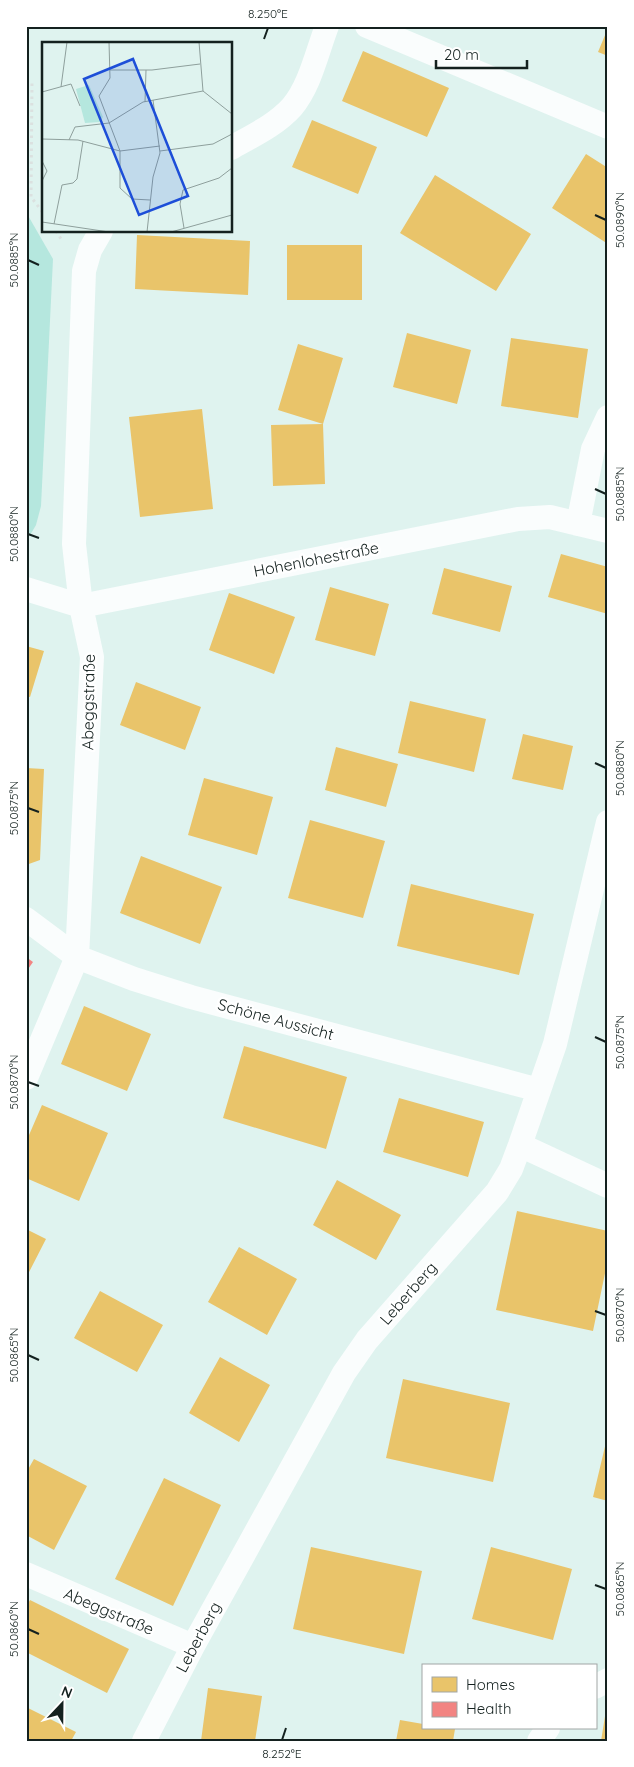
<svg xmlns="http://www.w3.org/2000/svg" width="634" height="1767" font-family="Quicksand,sans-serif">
	<rect width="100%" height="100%" fill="#dff3ef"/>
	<path fill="#b5e7de" d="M 26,212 L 53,259 L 41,506 L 36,525 L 26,542 Z"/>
	<path fill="#e9c46a" d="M 608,28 L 608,56 L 598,52 Z
		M 363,51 L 449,88 L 427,137 L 342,101 Z
		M 312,120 L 377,147 L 358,194 L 292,167 Z
		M 586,154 L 608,168 L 608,244 L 552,208 Z
		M 435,175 L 531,234 L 496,291 L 400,233 Z
		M 137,235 L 250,241 L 248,295 L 135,289 Z
		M 287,245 L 362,245 L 362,300 L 287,300 Z
		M 407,333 L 471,350 L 457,404 L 393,387 Z
		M 511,338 L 588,349 L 578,418 L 501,406 Z
		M 298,344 L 343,358 L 323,424 L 278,410 Z
		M 202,409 L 213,509 L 140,517 L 129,417 Z
		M 323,424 L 325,484 L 273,486 L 271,425 Z
		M 561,554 L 608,567 L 608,614 L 548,597 Z
		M 444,568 L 512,586 L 500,632 L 432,614 Z
		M 330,587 L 389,604 L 375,656 L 315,640 Z
		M 229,593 L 295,617 L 274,674 L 209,650 Z
		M 26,646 L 44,651 L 30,697 L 26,696 Z
		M 136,682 L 201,707 L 185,750 L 120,725 Z
		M 410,701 L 486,719 L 474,772 L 398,753 Z
		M 523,734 L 573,746 L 563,790 L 512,779 Z
		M 336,747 L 398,764 L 386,807 L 325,790 Z
		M 26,768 L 44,769 L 40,860 L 26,865 Z
		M 204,778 L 273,797 L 257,855 L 188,835 Z
		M 310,820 L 385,841 L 363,918 L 288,898 Z
		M 141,856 L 222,887 L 200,944 L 120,913 Z
		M 411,884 L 534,914 L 519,975 L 397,946 Z
		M 84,1006 L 151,1034 L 127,1091 L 61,1064 Z
		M 244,1046 L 347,1077 L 326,1149 L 223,1118 Z
		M 399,1098 L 484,1122 L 468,1177 L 383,1152 Z
		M 42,1105 L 108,1133 L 79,1201 L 26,1178 L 26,1142 Z
		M 337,1180 L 401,1215 L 376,1260 L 313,1225 Z
		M 517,1211 L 608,1231 L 608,1259 L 593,1331 L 496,1310 Z
		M 26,1229 L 46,1239 L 26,1278 Z
		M 239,1247 L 297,1279 L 267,1335 L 208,1302 Z
		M 100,1291 L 163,1325 L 137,1372 L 74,1338 Z
		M 220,1357 L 270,1385 L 239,1442 L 189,1413 Z
		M 403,1379 L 510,1403 L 493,1482 L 386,1458 Z
		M 607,1438 L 608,1439 L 608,1501 L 593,1497 Z
		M 34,1459 L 87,1486 L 54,1550 L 26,1535 L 26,1473 Z
		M 164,1478 L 221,1505 L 173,1606 L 115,1579 Z
		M 311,1547 L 422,1571 L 404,1654 L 293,1629 Z
		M 491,1547 L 572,1569 L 553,1640 L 472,1619 Z
		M 30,1600 L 129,1649 L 107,1693 L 26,1652 L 26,1607 Z
		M 208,1688 L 262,1696 L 255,1741 L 201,1741 Z
		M 26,1707 L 76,1732 L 71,1741 L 26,1741 Z
		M 606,1710 L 608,1710 L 608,1741 L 601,1741 Z
		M 400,1720 L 423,1724 L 423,1728 L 455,1729 L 453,1741 L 396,1741 Z"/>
	<path fill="#f28482" d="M 26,957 L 33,962 L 26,972 Z"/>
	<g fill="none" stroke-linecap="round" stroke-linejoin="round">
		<path stroke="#dbe1e0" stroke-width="3" stroke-dasharray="2.5 4" stroke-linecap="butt" d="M 26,83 L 32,83 L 31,197 L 44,214
			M 56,231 L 63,242"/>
		<path stroke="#fafdfd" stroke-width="24" d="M 367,26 L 608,127
			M 231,148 C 252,136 276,125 292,107 C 310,86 317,52 327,26
			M 578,524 L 593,449 L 608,417
			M 26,589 L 81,606 L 518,519 L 550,517 L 608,531
			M 26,919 L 77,957 L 134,979 L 191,997 L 539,1090
			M 26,1078 L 77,957 L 92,657 L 81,606 L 74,544 L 84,271 L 90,250 L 101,231
			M 520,1145 L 608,1186
			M 26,1574 L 193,1646
			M 595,1687 L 608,1680
			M 144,1741 L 193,1646 L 344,1373 L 367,1340 L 497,1192 L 511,1169 L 520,1145 L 555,1044 L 608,822
			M 539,1741 L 548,1728"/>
	</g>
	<path fill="none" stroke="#14211f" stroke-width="2" d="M 264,39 L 268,28M 595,215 L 606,220M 28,260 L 39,265M 595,489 L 606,494M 28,534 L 39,538M 595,763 L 606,768M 28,808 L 39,812M 595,1037 L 606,1042M 28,1082 L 39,1086M 595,1311 L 606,1315M 28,1355 L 39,1360M 595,1585 L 606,1589M 28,1629 L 39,1634M 282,1740 L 286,1728"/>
	<g text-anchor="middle" stroke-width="5" stroke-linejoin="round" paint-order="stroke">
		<g font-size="16" fill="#14211f" stroke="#fff">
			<text transform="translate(316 559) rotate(-11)" y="6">Hohenlohestraße</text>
			<text transform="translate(88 702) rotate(-89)" y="6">Abeggstraße</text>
			<text transform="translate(276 1019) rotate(15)" y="6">Schöne Aussicht</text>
			<text transform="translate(408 1293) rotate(-49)" y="6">Leberberg</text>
			<text transform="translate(109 1611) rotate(23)" y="6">Abeggstraße</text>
			<text transform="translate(198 1637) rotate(-62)" y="6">Leberberg</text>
		</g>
	</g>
	<g transform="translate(42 42)">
		<rect width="190" height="190" fill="#dff3ef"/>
		<path d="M 47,43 L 61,75 L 58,80 L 43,81 L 34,47 Z" fill="#b5e7de"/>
		<path fill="none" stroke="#8e9f9c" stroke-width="1" d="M 67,0 L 68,36 L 57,54 L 78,109 L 78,146 L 90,157 L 108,158M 157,0 L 161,49 L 190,72M 68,28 L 110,28 L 158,22M 19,45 L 25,0M 0,50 L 29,42 L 38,64M 103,60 L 104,28M 0,97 L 36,98 L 78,109 L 118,104M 27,98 L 33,85 L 67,81 L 101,60 L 161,49M 118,109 L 171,102 L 190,92M 0,119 L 5,129 L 0,139M 0,180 L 67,190M 12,182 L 20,143 L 31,141 L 35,137 L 41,99M 142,186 L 138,162 L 141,148 L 177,136 L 190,126M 105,190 L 111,135 L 118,111 L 111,58M 129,190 L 190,173"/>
		<path fill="#1d4ed8" fill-opacity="0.15" stroke="#1d4ed8" stroke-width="2.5" d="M 91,17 L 146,154 L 97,173 L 42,37 Z"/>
		<rect width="190" height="190" fill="none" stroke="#14211f" stroke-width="2.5"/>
	</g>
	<rect width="634" height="1767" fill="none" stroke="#ffffff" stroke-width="55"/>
	<rect x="422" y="1664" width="175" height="65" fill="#ffffff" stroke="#a1a6a5"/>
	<rect x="432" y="1677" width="25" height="15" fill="#e9c46a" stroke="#a1a6a5"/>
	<text x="466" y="1690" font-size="15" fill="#14211f">Homes</text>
	<rect x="432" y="1702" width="25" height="15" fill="#f28482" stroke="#a1a6a5"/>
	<text x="466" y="1714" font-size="15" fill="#14211f">Health</text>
	<g transform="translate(62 1704) rotate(22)" stroke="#ffffff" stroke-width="4" paint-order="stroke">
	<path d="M0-4L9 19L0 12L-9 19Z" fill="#14211f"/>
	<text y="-8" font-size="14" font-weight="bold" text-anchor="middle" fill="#14211f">N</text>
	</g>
	<path d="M436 60v8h91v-8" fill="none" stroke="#14211f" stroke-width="2.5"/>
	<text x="444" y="60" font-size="15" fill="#14211f" stroke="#ffffff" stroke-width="4" paint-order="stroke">20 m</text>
	<rect x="28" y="28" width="578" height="1712" fill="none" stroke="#14211f" stroke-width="2"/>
	<g font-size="12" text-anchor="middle" fill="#14211f">
		<text x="268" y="18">8.250°E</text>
		<text transform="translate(620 220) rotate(-90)" y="4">50.0890°N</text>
		<text transform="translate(14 260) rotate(-90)" y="4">50.0885°N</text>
		<text transform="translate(620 494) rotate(-90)" y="4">50.0885°N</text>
		<text transform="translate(14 534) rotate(-90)" y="4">50.0880°N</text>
		<text transform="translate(620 768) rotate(-90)" y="4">50.0880°N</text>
		<text transform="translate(14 808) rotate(-90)" y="4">50.0875°N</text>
		<text transform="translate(620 1042) rotate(-90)" y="4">50.0875°N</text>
		<text transform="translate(14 1082) rotate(-90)" y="4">50.0870°N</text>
		<text transform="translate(620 1315) rotate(-90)" y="4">50.0870°N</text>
		<text transform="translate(14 1355) rotate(-90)" y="4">50.0865°N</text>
		<text transform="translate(620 1589) rotate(-90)" y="4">50.0865°N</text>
		<text transform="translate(14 1629) rotate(-90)" y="4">50.0860°N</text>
		<text x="282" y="1758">8.252°E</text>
	</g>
</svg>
